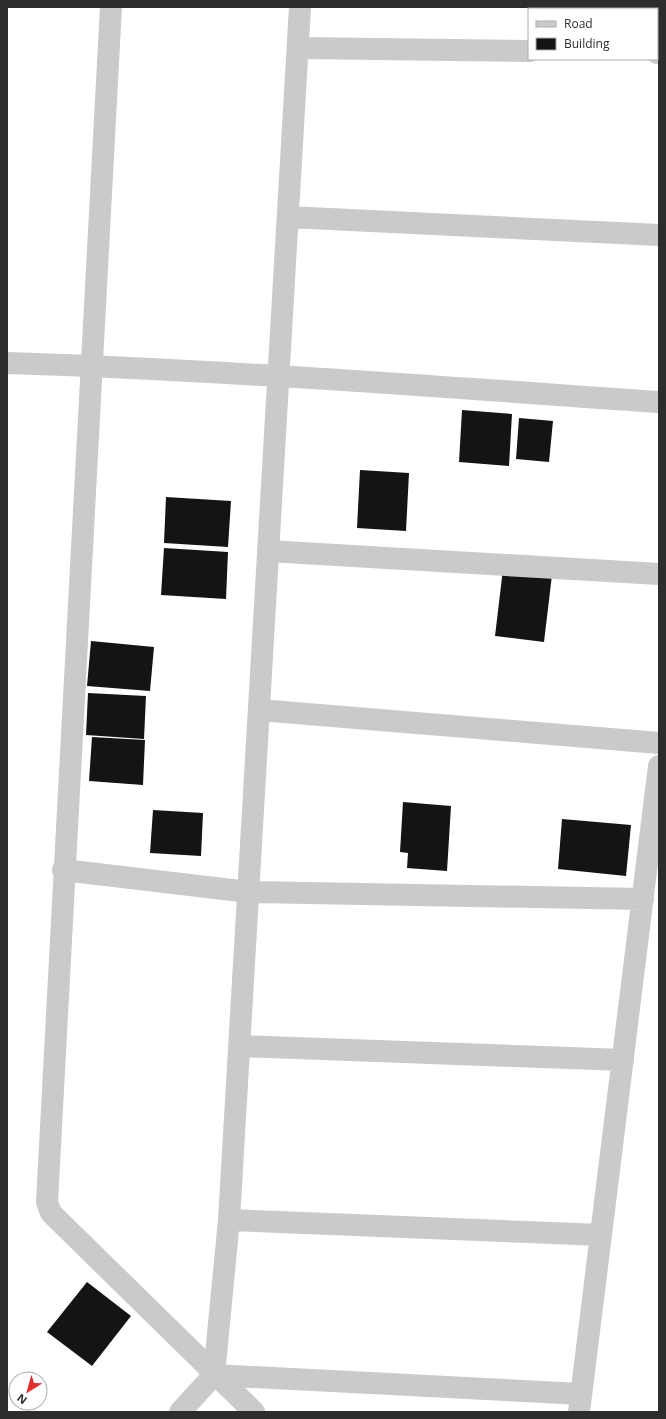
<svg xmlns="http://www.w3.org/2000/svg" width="666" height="1419" font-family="'Open Sans',sans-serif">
	<rect width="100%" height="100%" fill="#fff"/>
	<path fill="#141414" d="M 462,410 L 512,414 L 509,466 L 459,462 Z
		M 519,418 L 553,421 L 549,462 L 516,459 Z
		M 360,470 L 409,473 L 406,531 L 357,528 Z
		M 166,497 L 231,501 L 228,547 L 164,543 Z
		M 164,548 L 228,552 L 226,599 L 161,595 Z
		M 503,569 L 552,575 L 544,642 L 495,636 Z
		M 91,641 L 154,647 L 150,691 L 87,686 Z
		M 88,693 L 146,696 L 144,739 L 86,735 Z
		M 92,737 L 145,740 L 143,785 L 89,781 Z
		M 403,802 L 451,806 L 447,871 L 407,868 L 408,853 L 400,852 Z
		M 153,810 L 203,813 L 201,856 L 150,853 Z
		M 562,819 L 631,825 L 626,876 L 558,869 Z
		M 87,1282 L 131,1316 L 92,1366 L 47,1332 Z"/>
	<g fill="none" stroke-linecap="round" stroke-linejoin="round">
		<path stroke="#cacaca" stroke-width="22" d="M 111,7 C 91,405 66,803 47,1202 L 51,1213 L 254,1412
			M 298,48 L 529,51
			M 657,53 L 659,53
			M 288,217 L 659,235
			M 7,363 C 225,370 442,387 659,402
			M 268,551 L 659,574
			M 259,710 L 659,743
			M 63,870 L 249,892 L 643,899
			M 239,1046 L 623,1060
			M 229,1220 L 601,1235
			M 214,1375 L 581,1394
			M 180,1412 L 214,1375 L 229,1220 L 300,7
			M 579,1412 L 659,766"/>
	</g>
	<rect width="666" height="1419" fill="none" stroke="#2d2d2d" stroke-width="16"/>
	<rect x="528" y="8" width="130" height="52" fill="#ffffff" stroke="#ababab"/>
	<rect x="536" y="21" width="20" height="6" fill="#cacaca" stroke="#ababab"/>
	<text x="564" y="28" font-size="12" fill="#2d2d2d">Road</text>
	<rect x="536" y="38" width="20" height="12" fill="#141414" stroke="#ababab"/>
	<text x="564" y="48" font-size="12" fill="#2d2d2d">Building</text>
	<g transform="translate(28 1391) rotate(217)"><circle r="19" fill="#ffffff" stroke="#ababab"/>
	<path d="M0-3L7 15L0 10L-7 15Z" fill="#e72c2e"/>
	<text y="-6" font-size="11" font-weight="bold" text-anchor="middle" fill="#2d2d2d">N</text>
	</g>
</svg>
